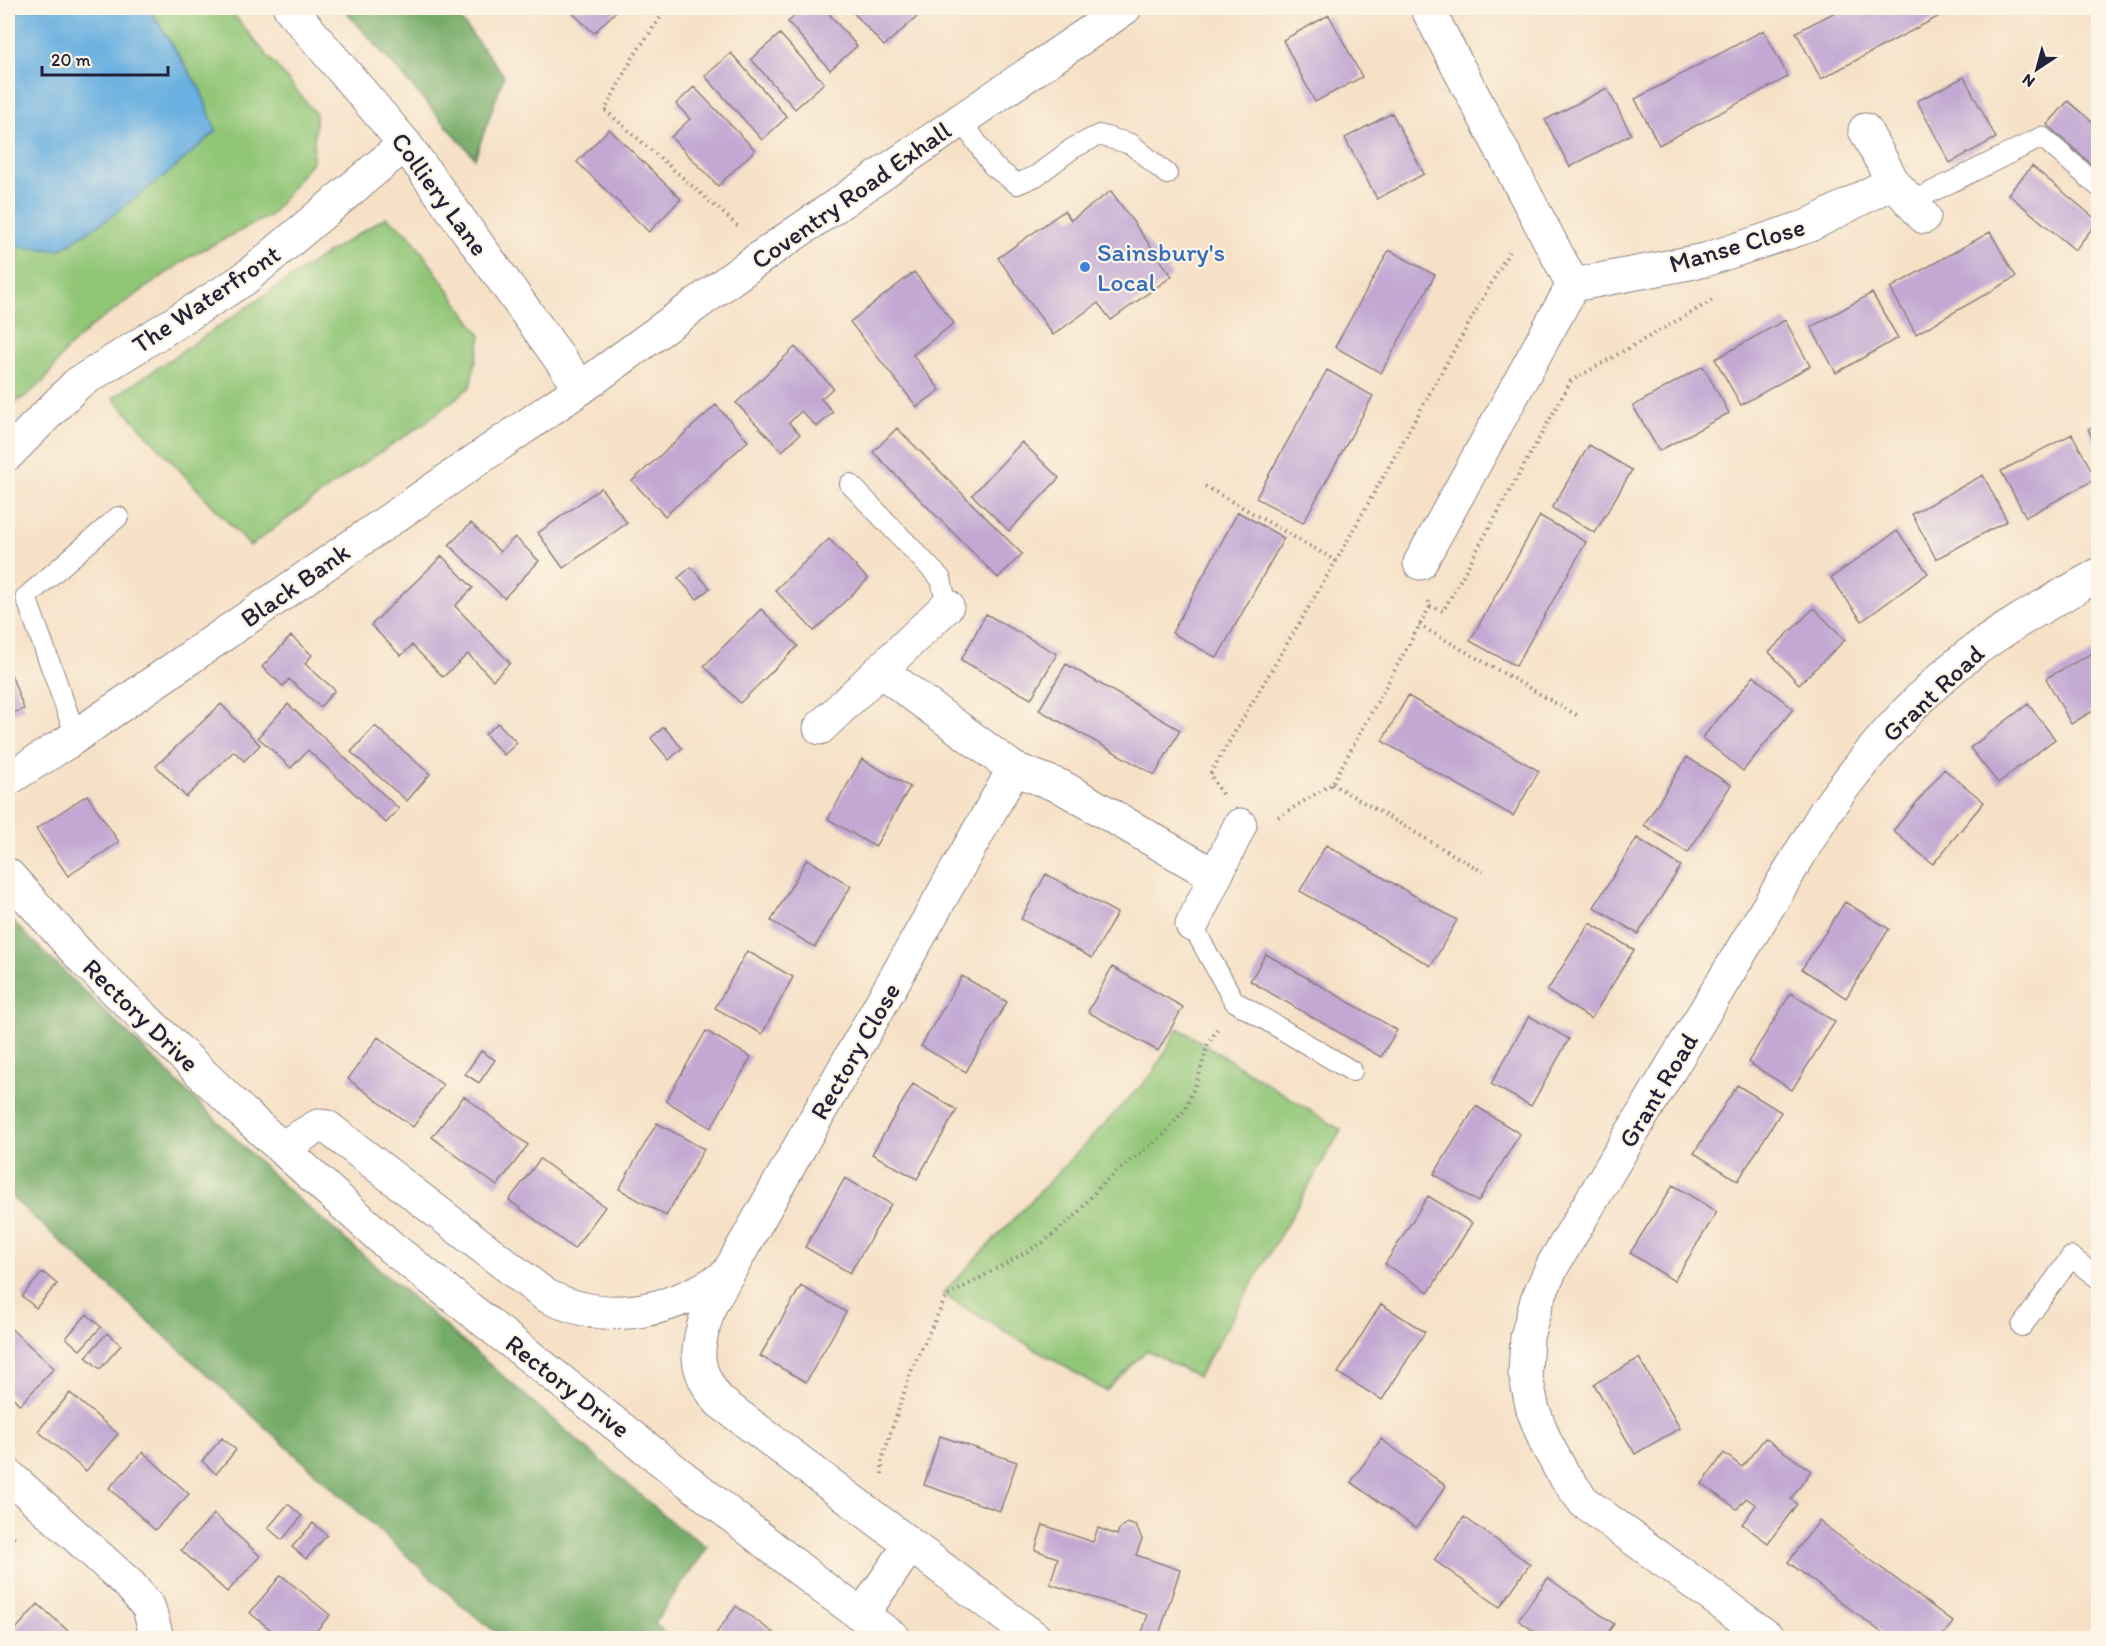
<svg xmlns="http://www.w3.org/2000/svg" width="2106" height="1646" font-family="Itim,sans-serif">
	<rect width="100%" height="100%" fill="#fcf5e5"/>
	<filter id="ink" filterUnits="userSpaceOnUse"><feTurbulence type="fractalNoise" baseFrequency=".0167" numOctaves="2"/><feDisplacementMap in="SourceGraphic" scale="12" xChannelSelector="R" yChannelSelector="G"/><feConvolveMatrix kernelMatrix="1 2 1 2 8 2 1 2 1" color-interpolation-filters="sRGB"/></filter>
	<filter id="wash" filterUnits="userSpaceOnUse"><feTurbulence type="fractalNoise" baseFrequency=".008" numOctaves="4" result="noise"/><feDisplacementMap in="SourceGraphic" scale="24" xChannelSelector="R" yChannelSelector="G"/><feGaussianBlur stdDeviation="1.35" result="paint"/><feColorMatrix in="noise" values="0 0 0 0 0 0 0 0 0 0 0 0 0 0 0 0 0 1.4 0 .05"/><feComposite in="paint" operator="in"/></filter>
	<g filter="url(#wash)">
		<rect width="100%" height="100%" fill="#f6e1c7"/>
		<path fill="#91c677" stroke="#5a7459" stroke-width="1.5" d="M 149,8 L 228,8 L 316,114 L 313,160 L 271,215 L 191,256 L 92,326 L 66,350 L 44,381 L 21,399 L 8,406 L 8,246 L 59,250 L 108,219 L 201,91 Z
			M 386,217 L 409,234 L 481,336 L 470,387 L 423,424 L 355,469 L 250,546 L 113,398 L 329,252 Z
			M 1178,1028 L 1341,1130 L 1198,1377 L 1147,1350 L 1106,1391 L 942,1294 L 1153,1073 Z"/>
		<path fill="#74ab68" stroke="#4b6652" stroke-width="1.5" d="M 343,8 L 452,8 L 504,76 L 475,158 Z
			M 8,917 L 288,1190 L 675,1525 L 708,1547 L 655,1622 L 668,1638 L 503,1638 L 458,1602 L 8,1194 Z"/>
		<path fill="#6ab0e0" stroke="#46698e" stroke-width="1.5" d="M 8,8 L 149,8 L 201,91 L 216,131 L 172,170 L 108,219 L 59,250 L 8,246 Z"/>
		<g id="blocks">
			<path fill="#c2a8d3" d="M 567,8 L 619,8 L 594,33 Z
				M 805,8 L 824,8 L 857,46 L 830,70 L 788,22 Z
				M 849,8 L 908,8 L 917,17 L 884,46 Z
				M 1843,8 L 1947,8 L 1949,11 L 1821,79 L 1796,32 Z
				M 1329,15 L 1362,77 L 1315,102 L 1283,40 Z
				M 1764,30 L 1788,77 L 1659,145 L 1635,99 Z
				M 780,34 L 824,83 L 795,109 L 751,59 Z
				M 731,53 L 787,117 L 762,140 L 705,76 Z
				M 1964,77 L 1996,138 L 1950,163 L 1917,101 Z
				M 694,87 L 755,150 L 718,186 L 671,137 L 690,119 L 676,104 Z
				M 1607,88 L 1631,134 L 1570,167 L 1545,120 Z
				M 2068,101 L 2098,127 L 2098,170 L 2047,125 Z
				M 1392,113 L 1424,174 L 1377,199 L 1345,138 Z
				M 609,129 L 681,199 L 649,232 L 577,162 Z
				M 2032,166 L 2098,221 L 2075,250 L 2008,194 Z
				M 1111,191 L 1172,276 L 1111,320 L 1098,303 L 1053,335 L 998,258 L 1064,211 L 1071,220 Z
				M 1990,232 L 2016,277 L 1916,334 L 1890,288 Z
				M 1389,250 L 1435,275 L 1381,373 L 1335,347 Z
				M 914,272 L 954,323 L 913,355 L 940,390 L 917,407 L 850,322 Z
				M 1872,293 L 1898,338 L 1836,373 L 1811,327 Z
				M 1785,320 L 1810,366 L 1741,405 L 1715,359 Z
				M 795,347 L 833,388 L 821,399 L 833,412 L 817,427 L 801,411 L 789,423 L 800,434 L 782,451 L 736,403 Z
				M 1703,366 L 1729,413 L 1659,451 L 1633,406 Z
				M 1327,370 L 1373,396 L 1303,523 L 1256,498 Z
				M 716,405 L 748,441 L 665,516 L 632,481 Z
				M 2098,424 L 2098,449 L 2088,429 Z
				M 897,428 L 1022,554 L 998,578 L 873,452 Z
				M 2072,434 L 2096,479 L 2026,517 L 2001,471 Z
				M 1022,442 L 1059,478 L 1009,531 L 972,495 Z
				M 1589,445 L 1632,470 L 1595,533 L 1552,508 Z
				M 1983,475 L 2007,521 L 1936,559 L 1912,514 Z
				M 601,488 L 627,523 L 563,568 L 538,533 Z
				M 1238,512 L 1284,538 L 1217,658 L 1172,633 Z
				M 1540,516 L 1586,542 L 1516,666 L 1470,641 Z
				M 471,523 L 500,552 L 515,537 L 539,561 L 504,598 L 449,545 Z
				M 1897,531 L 1928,573 L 1862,621 L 1831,578 Z
				M 829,539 L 868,579 L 814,631 L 775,590 Z
				M 442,556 L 473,588 L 455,606 L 510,663 L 493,680 L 468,654 L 443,677 L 412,645 L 401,656 L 371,625 Z
				M 691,567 L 710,588 L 697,599 L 678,578 Z
				M 1814,608 L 1845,640 L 1799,684 L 1769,652 Z
				M 761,609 L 798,646 L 740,703 L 704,666 Z
				M 986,614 L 1057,654 L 1031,699 L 961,660 Z
				M 291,636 L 312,655 L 305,664 L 335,690 L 320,707 L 289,679 L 283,686 L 262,667 Z
				M 2098,650 L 2098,708 L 2071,724 L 2046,678 Z
				M 1066,664 L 1180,730 L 1155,775 L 1039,710 Z
				M 8,666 L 24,709 L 8,715 Z
				M 1754,676 L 1793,709 L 1743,771 L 1702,738 Z
				M 1408,696 L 1539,771 L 1513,816 L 1382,741 Z
				M 221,704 L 260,745 L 244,761 L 234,751 L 186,797 L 156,766 Z
				M 288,704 L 399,809 L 386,823 L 308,750 L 291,768 L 258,737 Z
				M 2028,704 L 2055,739 L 1998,783 L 1970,748 Z
				M 498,723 L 517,743 L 504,755 L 485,734 Z
				M 375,726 L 430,774 L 407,801 L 351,752 Z
				M 664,727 L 682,748 L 669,760 L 651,738 Z
				M 1687,757 L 1731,785 L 1688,853 L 1644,825 Z
				M 862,759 L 910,787 L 875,847 L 828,819 Z
				M 1944,769 L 1984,802 L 1933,864 L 1893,831 Z
				M 87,795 L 119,842 L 68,876 L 36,829 Z
				M 1637,838 L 1681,866 L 1638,934 L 1594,907 Z
				M 1326,845 L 1457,920 L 1431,966 L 1300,891 Z
				M 807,859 L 851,886 L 815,947 L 771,921 Z
				M 1046,874 L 1117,913 L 1092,958 L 1021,919 Z
				M 1845,902 L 1889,929 L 1846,998 L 1802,969 Z
				M 1590,923 L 1634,950 L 1591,1019 L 1547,991 Z
				M 747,951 L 793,977 L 762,1034 L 715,1008 Z
				M 1266,954 L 1397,1030 L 1381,1057 L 1250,981 Z
				M 1112,967 L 1183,1007 L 1158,1051 L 1088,1012 Z
				M 962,976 L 1007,1002 L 966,1072 L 921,1046 Z
				M 1791,993 L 1835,1022 L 1792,1090 L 1748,1062 Z
				M 1529,1016 L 1569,1039 L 1531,1106 L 1491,1084 Z
				M 706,1031 L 751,1057 L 711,1128 L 666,1101 Z
				M 378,1037 L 443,1085 L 413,1127 L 348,1079 Z
				M 481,1051 L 495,1060 L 479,1083 L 465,1074 Z
				M 913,1084 L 957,1110 L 917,1179 L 872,1154 Z
				M 1737,1085 L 1781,1112 L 1738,1181 L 1694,1153 Z
				M 464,1096 L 528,1145 L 497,1186 L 432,1137 Z
				M 1476,1106 L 1520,1134 L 1478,1202 L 1434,1174 Z
				M 657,1123 L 704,1149 L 666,1216 L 619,1189 Z
				M 540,1159 L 605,1207 L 574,1249 L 509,1200 Z
				M 845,1178 L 891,1204 L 850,1273 L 805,1247 Z
				M 1673,1185 L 1717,1212 L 1674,1281 L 1630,1253 Z
				M 1428,1196 L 1472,1223 L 1429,1292 L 1385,1264 Z
				M 43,1272 L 57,1284 L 36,1308 L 22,1296 Z
				M 801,1286 L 846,1312 L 806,1382 L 760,1356 Z
				M 1381,1304 L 1425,1332 L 1382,1400 L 1338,1373 Z
				M 87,1314 L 101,1327 L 80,1350 L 66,1338 Z
				M 8,1326 L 54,1368 L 20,1405 L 8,1392 Z
				M 107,1333 L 121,1345 L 100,1369 L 86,1357 Z
				M 1639,1358 L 1680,1428 L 1635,1454 L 1594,1384 Z
				M 70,1393 L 118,1434 L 86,1471 L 38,1431 Z
				M 940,1436 L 1017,1462 L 1000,1511 L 924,1485 Z
				M 222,1438 L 236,1450 L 216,1474 L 202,1461 Z
				M 1765,1438 L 1811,1471 L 1791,1499 L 1797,1504 L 1768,1543 L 1742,1524 L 1756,1505 L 1746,1498 L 1737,1509 L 1702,1484 L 1724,1453 L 1742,1467 Z
				M 1381,1439 L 1446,1486 L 1416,1528 L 1351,1482 Z
				M 143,1452 L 189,1494 L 155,1530 L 109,1488 Z
				M 288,1504 L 302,1516 L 282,1540 L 268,1528 Z
				M 214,1514 L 260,1556 L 227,1592 L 181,1550 Z
				M 1464,1517 L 1530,1564 L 1500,1607 L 1434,1560 Z
				M 1819,1521 L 1953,1622 L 1941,1638 L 1889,1638 L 1788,1562 Z
				M 313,1523 L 327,1535 L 306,1559 L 292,1547 Z
				M 1127,1523 L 1136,1526 L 1142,1539 L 1136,1555 L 1180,1570 L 1158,1638 L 1140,1638 L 1148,1615 L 1050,1584 L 1058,1558 L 1035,1550 L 1043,1525 L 1093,1542 L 1098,1528 L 1117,1535 L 1119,1530 Z
				M 8,1531 L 15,1537 L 8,1545 Z
				M 281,1575 L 330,1615 L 310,1638 L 281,1638 L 250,1613 Z
				M 1548,1578 L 1614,1624 L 1604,1638 L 1544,1638 L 1518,1620 Z
				M 38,1604 L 76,1638 L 8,1638 Z
				M 736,1606 L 768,1629 L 781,1638 L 713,1638 Z
				M 1210,1632 L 1228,1638 L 1208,1638 Z"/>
		</g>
	</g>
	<g filter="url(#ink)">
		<use href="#blocks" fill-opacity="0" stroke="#8c8281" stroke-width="1.5"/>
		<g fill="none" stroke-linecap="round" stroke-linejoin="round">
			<defs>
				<path id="lane" d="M 961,120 L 993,166 L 1017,184 L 1036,176 L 1073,148 L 1099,135 L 1131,144 L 1167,174
					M 1911,202 L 2042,137 L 2098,186
					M 850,484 L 941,579 L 947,606
					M 76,736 L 26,597 L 118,517
					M 1192,925 L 1234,1001 L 1352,1071
					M 2022,1326 L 2071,1257 L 2098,1278"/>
				<path id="street" d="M 1427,8 L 1573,285
					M 1865,130 L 1893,182 L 1924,217
					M 8,454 L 77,384 L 243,280 L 405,144
					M 1420,563 L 1573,285 L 1705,260 L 1808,226 L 1893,182
					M 881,671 L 1014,769 L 1062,787 L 1215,876
					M 820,728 L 947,606
					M 1014,769 L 710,1305 C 697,1347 690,1366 720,1402 L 1035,1638
					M 8,875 L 85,961 L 242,1112 L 392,1248 L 825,1589 L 894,1638
					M 1192,925 L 1240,825
					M 281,1148 L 318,1126 L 327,1127 L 545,1295 C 608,1327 670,1312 727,1275
					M 8,1475 L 130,1585 L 149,1608 L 157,1638
					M 862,1615 L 910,1545
					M 1769,1638 L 1585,1503 L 1563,1474 L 1546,1443 L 1533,1410 L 1525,1373 L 1527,1337 L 1537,1300 L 1553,1265 L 1628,1139 L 1827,809 C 1867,754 1912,700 1966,657 C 2007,625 2053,601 2098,575"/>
				<path id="secondary" d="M 290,8 L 405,144 L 581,388
					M 8,779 L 66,743 L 581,388 L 768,252 L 1125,8"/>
			</defs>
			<use href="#lane" stroke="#8c8281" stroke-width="22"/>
			<use href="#street" stroke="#8c8281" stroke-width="35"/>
			<use href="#secondary" stroke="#8c8281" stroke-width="35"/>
			<path stroke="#8c8281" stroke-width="4" stroke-dasharray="1.5 4.5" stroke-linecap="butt" d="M 667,8 L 633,57 L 605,110 L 738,226
				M 1205,486 L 1336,561
				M 1430,606 L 1443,611 L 1571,381 L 1713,300
				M 1419,625 L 1580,717
				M 1332,784 L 1483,872
				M 1222,794 L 1210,774 L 1336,561 L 1511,248
				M 1278,817 L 1332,784 L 1430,606 L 1428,598
				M 882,1474 L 882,1459 L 912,1369 L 946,1297 L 1044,1242 L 1076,1215 L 1102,1184 L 1126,1164 L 1162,1137 L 1185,1109 L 1199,1076 L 1207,1046 L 1217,1029"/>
			<use href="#lane" stroke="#fff" stroke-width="20"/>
			<use href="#street" stroke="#fff" stroke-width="33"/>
			<use href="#secondary" stroke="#fff" stroke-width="33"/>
		</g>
	</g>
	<circle fill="#3f7fe0" stroke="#fcf5e5" stroke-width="2" cx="1085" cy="267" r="6"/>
	<g text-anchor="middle" stroke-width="4.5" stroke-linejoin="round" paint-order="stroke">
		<g font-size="26" fill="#22223b" stroke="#fcf5e5">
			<text transform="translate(440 194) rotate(54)" y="9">Colliery Lane</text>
			<text transform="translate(851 195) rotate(-35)" y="9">Coventry Road Exhall</text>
			<text transform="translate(1737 245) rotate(-16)" y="9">Manse Close</text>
			<text transform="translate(206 299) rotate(-34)" y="9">The Waterfront</text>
			<text transform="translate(295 585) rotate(-35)" y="9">Black Bank</text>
			<text transform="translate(1933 693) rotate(-43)" y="9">Grant Road</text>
			<text transform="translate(141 1015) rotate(44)" y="9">Rectory Drive</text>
			<text transform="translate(855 1051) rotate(-60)" y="9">Rectory Close</text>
			<text transform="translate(1658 1090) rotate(-59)" y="9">Grant Road</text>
			<text transform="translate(568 1386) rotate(38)" y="9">Rectory Drive</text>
		</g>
		<g font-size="26" fill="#366cbe" stroke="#fcf5e5" text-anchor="start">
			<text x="1097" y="261">Sainsbury's<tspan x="1097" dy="30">Local</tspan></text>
		</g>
	</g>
	<rect width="2106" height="1646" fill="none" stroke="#fcf5e5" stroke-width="30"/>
	<g transform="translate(2037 69) rotate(216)" stroke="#fcf5e5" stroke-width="4.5" paint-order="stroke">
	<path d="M0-4.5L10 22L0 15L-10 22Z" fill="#22223b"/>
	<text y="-9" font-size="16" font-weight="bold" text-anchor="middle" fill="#22223b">N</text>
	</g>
	<path d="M42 66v9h126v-9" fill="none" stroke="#22223b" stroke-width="3"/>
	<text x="51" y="66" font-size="18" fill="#22223b" stroke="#fcf5e5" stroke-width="4.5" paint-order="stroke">20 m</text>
</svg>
